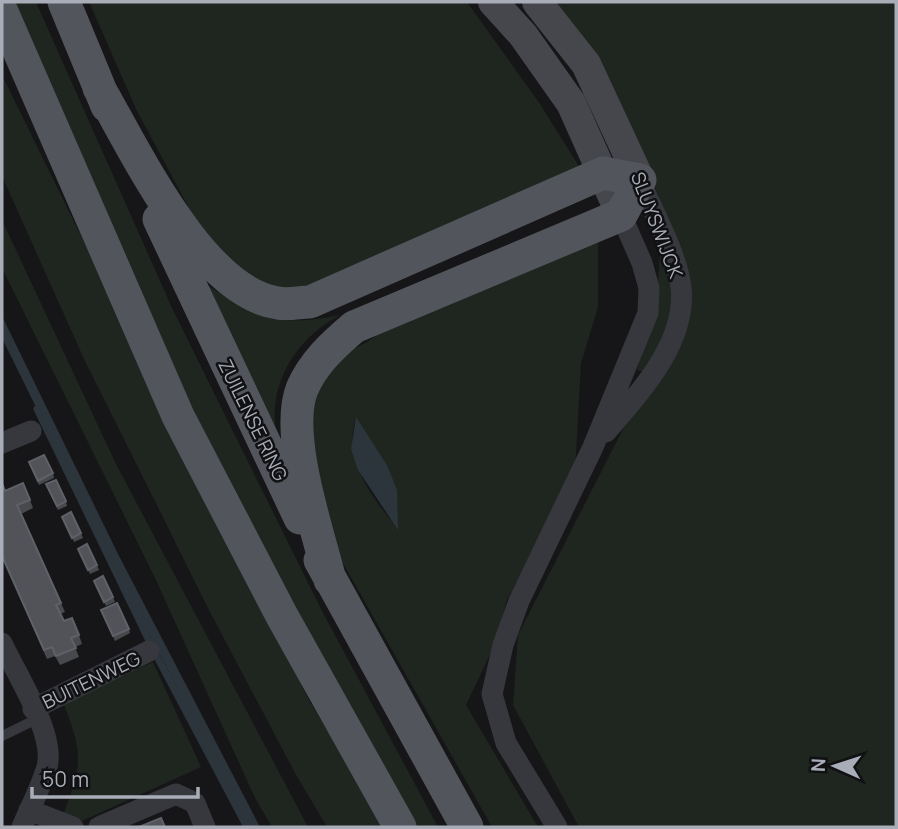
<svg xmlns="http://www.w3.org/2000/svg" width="898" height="829" font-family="Manrope,sans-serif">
	<rect width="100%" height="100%" fill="#161618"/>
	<path fill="#1e261f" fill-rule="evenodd" d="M 13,2 L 36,2 L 173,310 L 322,611 L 438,827 L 410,827 L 171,370 Z
		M 89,2 L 467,2 L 540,104 L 580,168 L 335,280 L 274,292 L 211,249 L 137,111 Z
		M 550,2 L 896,2 L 896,827 L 579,827 L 513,705 L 518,635 L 651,374 L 637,370 L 656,311 L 663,211 L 647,161 Z
		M 2,75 L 310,702 L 386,827 L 327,827 L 295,773 L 210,612 L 84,359 L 2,176 Z
		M 2,220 L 116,464 L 308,827 L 272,827 L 255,798 L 155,578 L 2,268 Z
		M 598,234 L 598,307 L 581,363 L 575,471 L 507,600 L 494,646 L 466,705 L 538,827 L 492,827 L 344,565 L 308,495 L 311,411 L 317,388 L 346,353 L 367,342 L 416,306 ZM 356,418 L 387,465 L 397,528 C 372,497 342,459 356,418 Z
		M 203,283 C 260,315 272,329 340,315 C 297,338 268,382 276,432 Z
		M 153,662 L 201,767 L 82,821 L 63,815 C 83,762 83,754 63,702 Z"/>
	<path fill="#2c353c" d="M 2,316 L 118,554 L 260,827 L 249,827 L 110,558 L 2,338 Z
		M 356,417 L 387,465 L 397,490 L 398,530 L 358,470 L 351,449 Z"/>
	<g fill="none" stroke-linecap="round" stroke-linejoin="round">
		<path stroke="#2c353c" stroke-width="7" d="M 37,409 L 154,651 L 247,827"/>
		<path stroke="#37383d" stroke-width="10" d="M 2,736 L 39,718"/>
		<path stroke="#37383d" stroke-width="21" d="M 606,432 C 640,392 687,343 681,287 C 676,251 653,213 640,180
			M 2,443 L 31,431
			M 2,643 C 16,674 56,734 47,767 C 41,787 30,808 22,827
			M 33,709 L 149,651
			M 29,810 L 73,827
			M 99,827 L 176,794 L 195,803 L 205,827
			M 557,827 L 506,743 L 492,694 L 503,645 L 519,601 L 593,447 L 648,313 L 649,288 L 642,263 L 621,215"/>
		<path stroke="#45474d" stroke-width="30" d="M 493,2 L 523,35 L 571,103 L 621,215
			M 537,2 L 586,64 L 640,180"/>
		<path stroke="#53555c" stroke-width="33" d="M 64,2 L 107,106
			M 2,12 L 178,416 L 282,616 L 400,827
			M 99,88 C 135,150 201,292 278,303 C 288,305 300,302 310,302 L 603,173 L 640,180 L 621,215 L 354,327 C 333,345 313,363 302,389 C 284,435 318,532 330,580
			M 159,219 L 300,518
			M 320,560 L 467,827"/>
	</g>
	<path fill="#47494d" d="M 31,467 L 53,473 L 54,478 L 39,485 Z
		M 2,483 L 5,491 L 30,500 L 33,508 L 21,514 L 61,603 L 65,612 L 60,614 L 64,621 L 79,635 L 82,644 L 75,647 L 79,657 L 60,665 L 55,656 L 47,659 L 2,557 Z
		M 48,489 L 66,501 L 67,506 L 58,510 Z
		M 64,521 L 81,533 L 83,538 L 74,542 Z
		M 79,553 L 97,565 L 99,570 L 90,574 Z
		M 95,585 L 113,597 L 115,602 L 106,606 Z
		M 103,614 L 129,629 L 130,633 L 115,641 Z"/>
	<path fill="#525359" stroke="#5f6168" stroke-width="2" d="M 44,455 L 53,473 L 38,481 L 29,462 Z
		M 56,480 L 66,501 L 57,506 L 46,484 Z
		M 2,483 L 5,491 L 23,483 L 30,500 L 17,505 L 61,603 L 56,605 L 64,621 L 72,618 L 79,635 L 71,638 L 76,648 L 56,656 L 52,647 L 44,650 L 2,556 Z
		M 71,512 L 81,533 L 72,538 L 62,517 Z
		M 87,544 L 97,565 L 88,570 L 78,549 Z
		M 103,576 L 113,597 L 104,602 L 94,581 Z
		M 117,603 L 129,629 L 113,636 L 101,610 Z
		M 161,818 L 165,827 L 139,827 Z"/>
	<g text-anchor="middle" stroke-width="5" stroke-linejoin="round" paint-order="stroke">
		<g font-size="19" fill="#a8adb8" stroke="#111113">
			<text transform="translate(657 225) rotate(69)" y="7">SLUYSWIJCK</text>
			<text transform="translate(253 420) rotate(64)" y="7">ZUILENSE RING</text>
			<text transform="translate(91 680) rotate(-26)" y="7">BUITENWEG</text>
		</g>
	</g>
	<rect width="898" height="829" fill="none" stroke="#a8adb8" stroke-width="7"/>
	<g transform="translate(835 766) rotate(273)" stroke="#111113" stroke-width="5" paint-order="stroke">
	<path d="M0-5L12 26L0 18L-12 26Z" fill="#a8adb8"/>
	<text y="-10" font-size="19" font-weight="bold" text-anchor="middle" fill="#a8adb8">N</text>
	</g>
	<path d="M32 787v10h166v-10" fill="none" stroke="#a8adb8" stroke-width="3.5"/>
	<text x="42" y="787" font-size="21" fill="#a8adb8" stroke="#111113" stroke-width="5" paint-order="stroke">50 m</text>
</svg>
